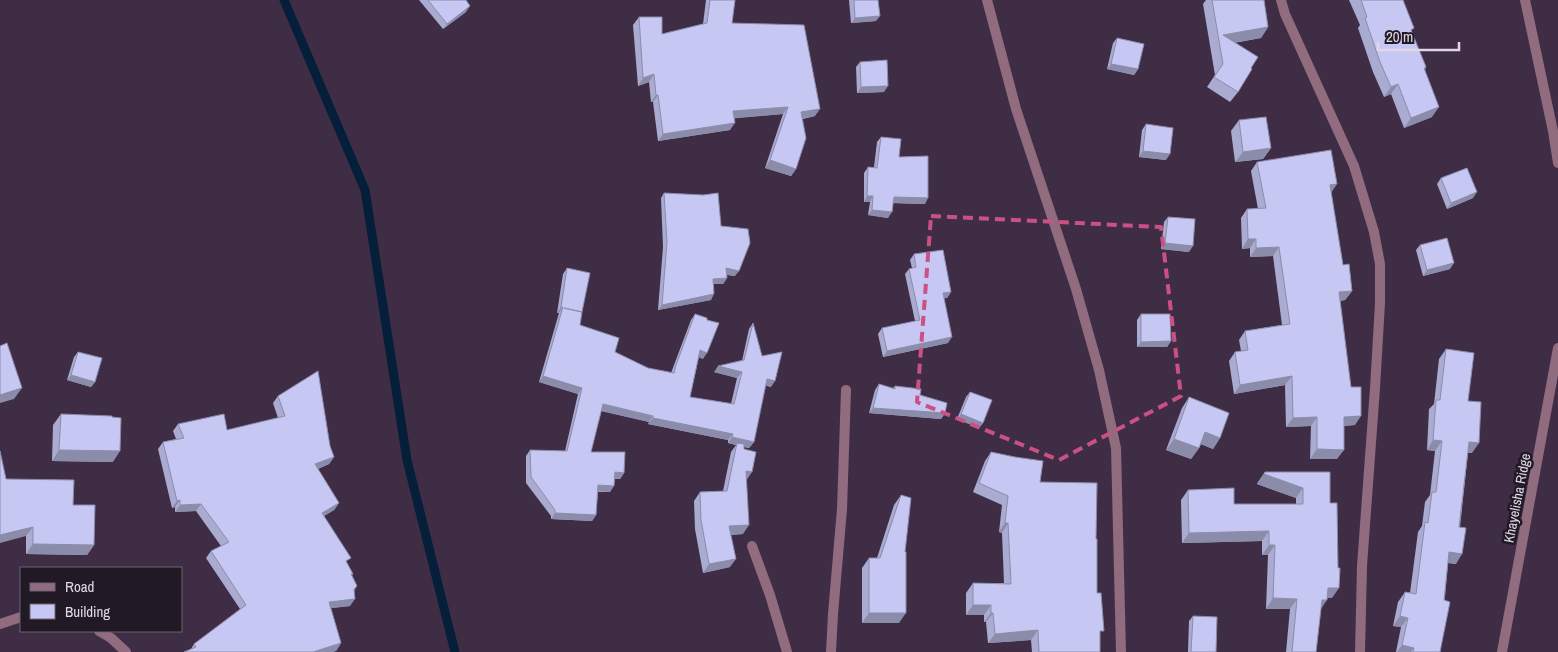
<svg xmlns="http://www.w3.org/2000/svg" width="1558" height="652" font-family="'Archivo Narrow',sans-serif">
	<rect width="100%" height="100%" fill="#3f2d46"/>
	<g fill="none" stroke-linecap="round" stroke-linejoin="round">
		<path stroke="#051f3a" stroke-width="9" d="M 284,0 L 365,190 L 407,460 L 455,652"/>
		<path stroke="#916b7e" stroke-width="10" d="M 752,546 L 770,595 L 787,652"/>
		<path stroke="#916b7e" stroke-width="10" d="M 987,0 L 1016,109 L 1076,289 L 1099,370 L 1116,448 L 1121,652
			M 1281,0 L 1285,14 L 1354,166 L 1374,232 L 1380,264 L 1380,303 L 1375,388 L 1362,566 L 1360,652
			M 1525,0 L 1553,131 L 1558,163
			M 0,624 L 21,617
			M 99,631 L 111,638 L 126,652
			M 831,652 L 833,614 L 842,509 L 846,390
			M 1502,652 L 1558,348"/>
	</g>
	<path fill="#aaabd1" d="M 419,0 L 466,0 L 466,12 L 443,29 Z
		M 706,0 L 735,0 L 732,23 L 815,116 L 803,119 L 796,169 L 791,176 L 765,168 L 783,114 L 734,118 L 730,130 L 658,141 L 653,102 L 651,102 L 649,82 L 638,86 L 633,25 L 639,17 L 662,34 L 703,24 Z
		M 849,0 L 878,0 L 876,21 L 851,23 Z
		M 1206,0 L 1264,0 L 1268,27 L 1261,38 L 1234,43 L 1251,68 L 1238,92 L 1230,102 L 1207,87 L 1215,75 L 1203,4 Z
		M 1349,0 L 1403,0 L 1412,32 L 1426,67 L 1425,70 L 1432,117 L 1404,128 L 1391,94 L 1384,97 L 1373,72 L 1358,28 L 1360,25 Z
		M 1117,38 L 1138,69 L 1134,75 L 1107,69 L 1113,43 Z
		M 860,62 L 884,92 L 857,93 L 856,67 Z
		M 1239,120 L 1271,148 L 1263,159 L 1235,162 L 1231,131 Z
		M 1146,124 L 1166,160 L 1139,157 L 1142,130 Z
		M 881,137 L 899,157 L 925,204 L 893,203 L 888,218 L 868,215 L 870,202 L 864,202 L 864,173 L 868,167 L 874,167 L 877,142 Z
		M 1257,162 L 1331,192 L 1343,265 L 1352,291 L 1345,300 L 1340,301 L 1355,425 L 1344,426 L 1337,459 L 1310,459 L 1311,426 L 1286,427 L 1285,385 L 1234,394 L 1229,361 L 1235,352 L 1241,351 L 1239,340 L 1245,331 L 1282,325 L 1273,256 L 1250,257 L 1250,248 L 1242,249 L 1241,218 L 1247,209 L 1258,209 L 1251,171 Z
		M 1441,178 L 1473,198 L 1447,209 L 1437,184 Z
		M 664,193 L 721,226 L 735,276 L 727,275 L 727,278 L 723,284 L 714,284 L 711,300 L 658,310 L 663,247 L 661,198 Z
		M 1168,217 L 1189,252 L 1161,249 L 1164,222 Z
		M 1420,245 L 1450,269 L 1423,276 L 1416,250 Z
		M 914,254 L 951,292 L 947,298 L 944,298 L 948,343 L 883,357 L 878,334 L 882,328 L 915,321 L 905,274 L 909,269 L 912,268 L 910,260 Z
		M 567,268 L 580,325 L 615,352 L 648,368 L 671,373 L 691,320 L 695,314 L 703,359 L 699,357 L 690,397 L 731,404 L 737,378 L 714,372 L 742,361 L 749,329 L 753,323 L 762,356 L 771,387 L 765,385 L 754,442 L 749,448 L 744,447 L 746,481 L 743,534 L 731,535 L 730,567 L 703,573 L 695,529 L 694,501 L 700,492 L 723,491 L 731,452 L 736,445 L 728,443 L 728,440 L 648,424 L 649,422 L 601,411 L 591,452 L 624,473 L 620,479 L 615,479 L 610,492 L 598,492 L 596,515 L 592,521 L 551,519 L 551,516 L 526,483 L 526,456 L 530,450 L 565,451 L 578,394 L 539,382 L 559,313 L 557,313 L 563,274 Z
		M 1141,314 L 1171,341 L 1167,347 L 1137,347 L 1137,320 Z
		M 1446,349 L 1468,401 L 1472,453 L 1468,453 L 1456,564 L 1448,563 L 1440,652 L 1396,652 L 1401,627 L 1393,626 L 1398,602 L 1405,592 L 1410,593 L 1418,532 L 1422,526 L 1425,502 L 1430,495 L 1435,451 L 1427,450 L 1429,409 L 1434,404 L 1439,359 Z
		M 78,352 L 95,382 L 91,387 L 67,380 L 74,357 Z
		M 879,384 L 893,388 L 895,386 L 920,395 L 945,413 L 941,419 L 869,413 L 875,390 Z
		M 970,392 L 983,423 L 979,428 L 957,419 L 966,397 Z
		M 278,396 L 330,446 L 334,457 L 329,464 L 318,469 L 339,503 L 334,510 L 324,516 L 347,564 L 353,574 L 352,575 L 357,586 L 354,591 L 350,606 L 331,608 L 341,643 L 336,651 L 331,652 L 184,652 L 191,649 L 194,644 L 240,609 L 206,558 L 211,551 L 221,546 L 196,511 L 175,512 L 175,507 L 172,508 L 158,449 L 163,442 L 176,439 L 173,431 L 178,424 L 227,430 L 278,418 L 273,403 Z
		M 1189,397 L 1220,438 L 1213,449 L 1201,444 L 1199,448 L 1191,459 L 1166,450 L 1182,408 Z
		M 61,414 L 113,462 L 52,461 L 53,425 Z
		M 991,452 L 1040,482 L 1096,539 L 1097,593 L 1100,652 L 1032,652 L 1031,640 L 988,643 L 986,622 L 984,622 L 984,615 L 966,615 L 966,593 L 973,583 L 1004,583 L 1002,533 L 999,532 L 1002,505 L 973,492 L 985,461 Z
		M 1265,472 L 1330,472 L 1330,503 L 1332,598 L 1327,598 L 1321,609 L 1316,652 L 1286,652 L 1290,609 L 1266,609 L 1268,555 L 1262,555 L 1262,541 L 1182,543 L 1181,500 L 1188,490 L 1234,504 L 1296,504 L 1296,498 L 1257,484 L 1258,482 Z
		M 6,479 L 73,505 L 94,545 L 87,555 L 26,554 L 26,536 Z
		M 901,495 L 905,552 L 899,623 L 862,623 L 862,568 L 869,558 L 877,558 L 894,505 Z
		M 1193,616 L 1216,652 L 1188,652 L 1189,621 Z"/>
	<path fill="#8b8baa" d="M 470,6 L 466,12 L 443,29 L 447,24 Z
		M 880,16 L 876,21 L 851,23 L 855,18 Z
		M 1268,27 L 1261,38 L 1220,45 L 1223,35 Z
		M 1111,64 L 1138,69 L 1134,75 L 1107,69 Z
		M 654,74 L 649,82 L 638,86 L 643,78 Z
		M 1398,84 L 1391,94 L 1384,97 L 1391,87 Z
		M 888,86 L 884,92 L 857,93 L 861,87 Z
		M 656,95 L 658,95 L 653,102 L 651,102 Z
		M 788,107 L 783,114 L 728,119 L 733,111 Z
		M 1439,107 L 1432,117 L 1404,128 L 1411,118 Z
		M 820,109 L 815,116 L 796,120 L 801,112 Z
		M 735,123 L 730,130 L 658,141 L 663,134 Z
		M 1271,148 L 1263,159 L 1235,162 L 1243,152 Z
		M 1143,151 L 1170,154 L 1166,160 L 1139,157 Z
		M 770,160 L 796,169 L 791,176 L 765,168 Z
		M 1337,184 L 1331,193 L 1330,185 Z
		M 1477,192 L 1473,198 L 1447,209 L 1451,203 Z
		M 867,196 L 873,196 L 870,202 L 864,202 Z
		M 894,197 L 928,198 L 925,204 L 890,203 Z
		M 872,210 L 892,212 L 888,218 L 868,215 Z
		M 1248,239 L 1256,239 L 1250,248 L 1242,249 Z
		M 1165,243 L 1193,246 L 1189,252 L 1161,249 Z
		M 1279,247 L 1273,256 L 1250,257 L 1256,248 Z
		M 1454,263 L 1450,269 L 1423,276 L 1427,270 Z
		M 726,268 L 739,271 L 735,276 L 723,274 Z
		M 727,278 L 723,284 L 709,284 L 713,279 Z
		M 1352,291 L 1345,300 L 1332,302 L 1339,292 Z
		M 951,292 L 947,298 L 939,299 L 943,293 Z
		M 714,294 L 711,300 L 658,310 L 662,305 Z
		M 561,307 L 563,307 L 559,313 L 557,313 Z
		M 952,337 L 948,343 L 883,357 L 887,351 Z
		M 1171,341 L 1167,347 L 1137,347 L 1141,342 Z
		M 700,350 L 707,353 L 703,359 L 696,356 Z
		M 718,366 L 742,372 L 737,378 L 714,372 Z
		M 71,375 L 95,382 L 91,387 L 67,380 Z
		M 543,376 L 582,388 L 578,394 L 539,382 Z
		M 1292,376 L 1285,385 L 1234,394 L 1240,385 Z
		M 767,379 L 775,381 L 771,387 L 762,385 Z
		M 22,388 L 14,399 L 0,403 L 0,395 Z
		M 603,404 L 653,416 L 649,422 L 598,410 Z
		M 873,408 L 945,413 L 941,419 L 869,413 Z
		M 961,414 L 983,423 L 979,428 L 957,419 Z
		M 1361,416 L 1355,425 L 1337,426 L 1344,417 Z
		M 1317,417 L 1311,426 L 1286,427 L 1293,418 Z
		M 653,418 L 733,434 L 728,440 L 648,424 Z
		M 1205,432 L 1220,438 L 1213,449 L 1198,443 Z
		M 732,437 L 754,442 L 749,448 L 737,445 L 737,443 L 736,445 L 728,443 Z
		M 1174,439 L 1199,448 L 1191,459 L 1166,450 Z
		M 1433,440 L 1442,441 L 1435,451 L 1427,450 Z
		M 1469,442 L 1479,443 L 1472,453 L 1462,452 Z
		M 1317,449 L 1344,450 L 1337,459 L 1310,459 Z
		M 59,450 L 120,451 L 113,462 L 52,461 Z
		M 334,457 L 329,464 L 310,472 L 315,464 Z
		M 746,471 L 752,472 L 746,481 Z
		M 615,472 L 624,473 L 620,479 L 610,478 Z
		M 1264,474 L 1303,488 L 1296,498 L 1257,484 Z
		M 598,485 L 614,486 L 610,492 L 594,491 Z
		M 180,500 L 175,507 L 172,508 L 177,501 Z
		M 339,503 L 334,510 L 317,520 L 322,513 Z
		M 201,504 L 196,511 L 175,512 L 180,505 Z
		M 555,513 L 596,515 L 592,521 L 551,519 Z
		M 1005,523 L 1008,523 L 1002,533 L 999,532 Z
		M 749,525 L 743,534 L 723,535 L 729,526 Z
		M 33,527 L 26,536 L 0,543 L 0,535 Z
		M 1269,531 L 1262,541 L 1182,543 L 1189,533 Z
		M 33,544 L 94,545 L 87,555 L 26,554 Z
		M 1269,545 L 1275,545 L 1268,555 L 1262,555 Z
		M 1449,552 L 1462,554 L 1456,564 L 1442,562 Z
		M 736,559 L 730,567 L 703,573 L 709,564 Z
		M 1328,588 L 1339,588 L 1332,598 L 1321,598 Z
		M 1273,598 L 1297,599 L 1290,609 L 1266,609 Z
		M 355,599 L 350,606 L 324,609 L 329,602 Z
		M 1322,600 L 1327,600 L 1320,610 Z
		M 973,605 L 991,605 L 984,615 L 966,615 Z
		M 869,613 L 906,613 L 899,623 L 862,623 Z
		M 991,613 L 993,613 L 986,622 L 984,622 Z
		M 1400,616 L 1408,618 L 1401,627 L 1393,626 Z
		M 1038,630 L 1031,640 L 988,643 L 995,634 Z
		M 341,643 L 336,651 L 331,652 L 313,652 Z
		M 1402,645 L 1414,648 L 1411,652 L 1397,652 Z"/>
	<path fill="#c6c7f3" stroke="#8b8baa" d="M 428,0 L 466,0 L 470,6 L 447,24 Z
		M 710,0 L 735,0 L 732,23 L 804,25 L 820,109 L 801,112 L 806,138 L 796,169 L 770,160 L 788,107 L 733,111 L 735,123 L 663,134 L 658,95 L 656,95 L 654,74 L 643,78 L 639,17 L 662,17 L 662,34 L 707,23 Z
		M 854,0 L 878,0 L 880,16 L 855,18 Z
		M 1212,0 L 1264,0 L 1268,27 L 1223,35 L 1258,57 L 1251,68 L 1252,69 L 1238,92 L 1214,77 L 1223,64 Z
		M 1361,0 L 1403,0 L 1414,28 L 1411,30 L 1426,67 L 1424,68 L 1439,107 L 1411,118 L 1398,84 L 1391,87 L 1380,62 L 1365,18 L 1367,17 Z
		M 1117,38 L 1144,44 L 1138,69 L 1111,64 Z
		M 887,60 L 888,86 L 861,87 L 860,62 Z
		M 1266,117 L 1271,148 L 1243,152 L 1239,120 Z
		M 1146,124 L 1173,128 L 1170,154 L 1143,151 Z
		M 881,137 L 901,139 L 899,157 L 928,156 L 928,198 L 894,197 L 892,212 L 872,210 L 873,196 L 867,196 L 868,167 L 877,168 Z
		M 1331,150 L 1337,184 L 1330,185 L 1343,265 L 1349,264 L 1352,291 L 1339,292 L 1351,387 L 1361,387 L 1361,416 L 1344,417 L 1344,450 L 1317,449 L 1317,417 L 1293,418 L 1292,376 L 1240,385 L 1235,352 L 1248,350 L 1245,331 L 1290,324 L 1279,247 L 1256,248 L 1256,239 L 1248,239 L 1247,209 L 1266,208 L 1257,162 Z
		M 1467,168 L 1477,192 L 1451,203 L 1441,178 Z
		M 664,193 L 703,195 L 718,193 L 721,226 L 748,229 L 750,243 L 739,271 L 726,268 L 727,278 L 713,279 L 714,294 L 662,305 L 667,242 Z
		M 1168,217 L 1195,219 L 1193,246 L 1165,243 Z
		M 1447,238 L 1454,263 L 1427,270 L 1420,245 Z
		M 943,250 L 951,292 L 943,293 L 952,337 L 887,351 L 882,328 L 920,320 L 909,269 L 916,267 L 914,254 Z
		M 567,268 L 590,273 L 582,312 L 564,308 L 582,312 L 580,325 L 619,338 L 615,352 L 648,368 L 674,373 L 676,365 L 695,314 L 707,318 L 707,320 L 719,323 L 707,353 L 700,350 L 690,397 L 734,404 L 742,372 L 718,366 L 744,360 L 753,323 L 762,356 L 782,352 L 775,381 L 767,379 L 754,442 L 732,437 L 733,434 L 653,418 L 653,416 L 603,404 L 591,452 L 625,452 L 624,473 L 615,472 L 614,486 L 598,485 L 596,515 L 555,513 L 555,510 L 531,477 L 530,450 L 567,451 L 582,388 L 543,376 L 563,307 L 561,307 Z
		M 1141,314 L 1170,314 L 1171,341 L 1141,342 Z
		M 7,343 L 22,388 L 0,395 L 0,346 Z
		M 1446,349 L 1474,353 L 1468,401 L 1481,402 L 1479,443 L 1469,442 L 1459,527 L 1466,528 L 1462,554 L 1449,552 L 1444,600 L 1450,602 L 1440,652 L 1413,652 L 1414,648 L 1402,645 L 1408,618 L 1400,616 L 1405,592 L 1416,594 L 1425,522 L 1428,523 L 1432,492 L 1436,492 L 1442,441 L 1433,440 L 1436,400 L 1440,400 Z
		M 78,352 L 102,358 L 95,382 L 71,375 Z
		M 318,371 L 330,446 L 334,457 L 315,464 L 339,503 L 322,513 L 351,558 L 346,561 L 353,574 L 351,574 L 357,586 L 354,589 L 355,599 L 329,602 L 341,643 L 313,652 L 184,652 L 196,647 L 194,644 L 246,605 L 211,551 L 229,542 L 201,504 L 180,505 L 180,500 L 177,501 L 163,442 L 184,438 L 178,424 L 224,414 L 227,430 L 285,416 L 278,396 Z
		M 879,384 L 895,389 L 895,386 L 921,389 L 920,395 L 947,403 L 945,413 L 873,408 Z
		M 970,392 L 992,400 L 983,423 L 961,414 Z
		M 1189,397 L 1229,413 L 1220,438 L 1205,432 L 1199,448 L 1174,439 Z
		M 61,414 L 112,416 L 112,417 L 121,418 L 120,451 L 59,450 Z
		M 737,443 L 744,444 L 744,449 L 756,452 L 752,472 L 746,471 L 749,525 L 729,526 L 736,559 L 709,564 L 701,520 L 700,492 L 727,491 Z
		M 0,451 L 6,479 L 74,480 L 73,505 L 95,505 L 94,545 L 33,544 L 33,527 L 0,535 Z
		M 991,452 L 1015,457 L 1043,461 L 1040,482 L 1097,483 L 1096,539 L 1097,539 L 1097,593 L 1101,593 L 1104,631 L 1100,631 L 1100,652 L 1039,652 L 1038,630 L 995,634 L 993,613 L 991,613 L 991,605 L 973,605 L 973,583 L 1011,584 L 1008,523 L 1005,523 L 1008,496 L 979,483 Z
		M 1265,472 L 1330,472 L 1330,503 L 1337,503 L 1338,568 L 1340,568 L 1339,588 L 1328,588 L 1327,600 L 1322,600 L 1316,652 L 1292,652 L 1297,599 L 1273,598 L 1275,545 L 1269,545 L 1269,531 L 1189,533 L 1188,490 L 1234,488 L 1234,504 L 1303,504 L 1303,488 L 1264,474 Z
		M 901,495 L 911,498 L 905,552 L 906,552 L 906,613 L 869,613 L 869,558 L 880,558 Z
		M 1193,616 L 1217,617 L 1216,652 L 1191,652 Z"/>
	<path fill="none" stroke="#cb5185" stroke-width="4" stroke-dasharray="10 6" stroke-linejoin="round" d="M 931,216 L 1161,227 L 1181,396 L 1059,460 L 917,402 Z"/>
	<g text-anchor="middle" stroke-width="5" stroke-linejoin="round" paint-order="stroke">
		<g font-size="14" fill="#e1d6e6" stroke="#211924">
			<text transform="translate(1517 498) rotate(-79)" y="5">Khayelisha Ridge</text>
		</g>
	</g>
	<rect x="20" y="567" width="162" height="65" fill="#211924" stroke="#6e6572"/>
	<rect x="30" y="583" width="25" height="8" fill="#916b7e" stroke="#6e6572"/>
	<text x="65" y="592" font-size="15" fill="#e1d6e6">Road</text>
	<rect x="30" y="604" width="25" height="15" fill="#c6c7f3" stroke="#6e6572"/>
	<text x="65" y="617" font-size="15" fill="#e1d6e6">Building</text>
	<path d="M1378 42v8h81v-8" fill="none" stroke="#e1d6e6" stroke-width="2.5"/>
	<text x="1386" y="42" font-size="15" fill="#e1d6e6" stroke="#211924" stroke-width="4" paint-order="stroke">20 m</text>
</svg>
